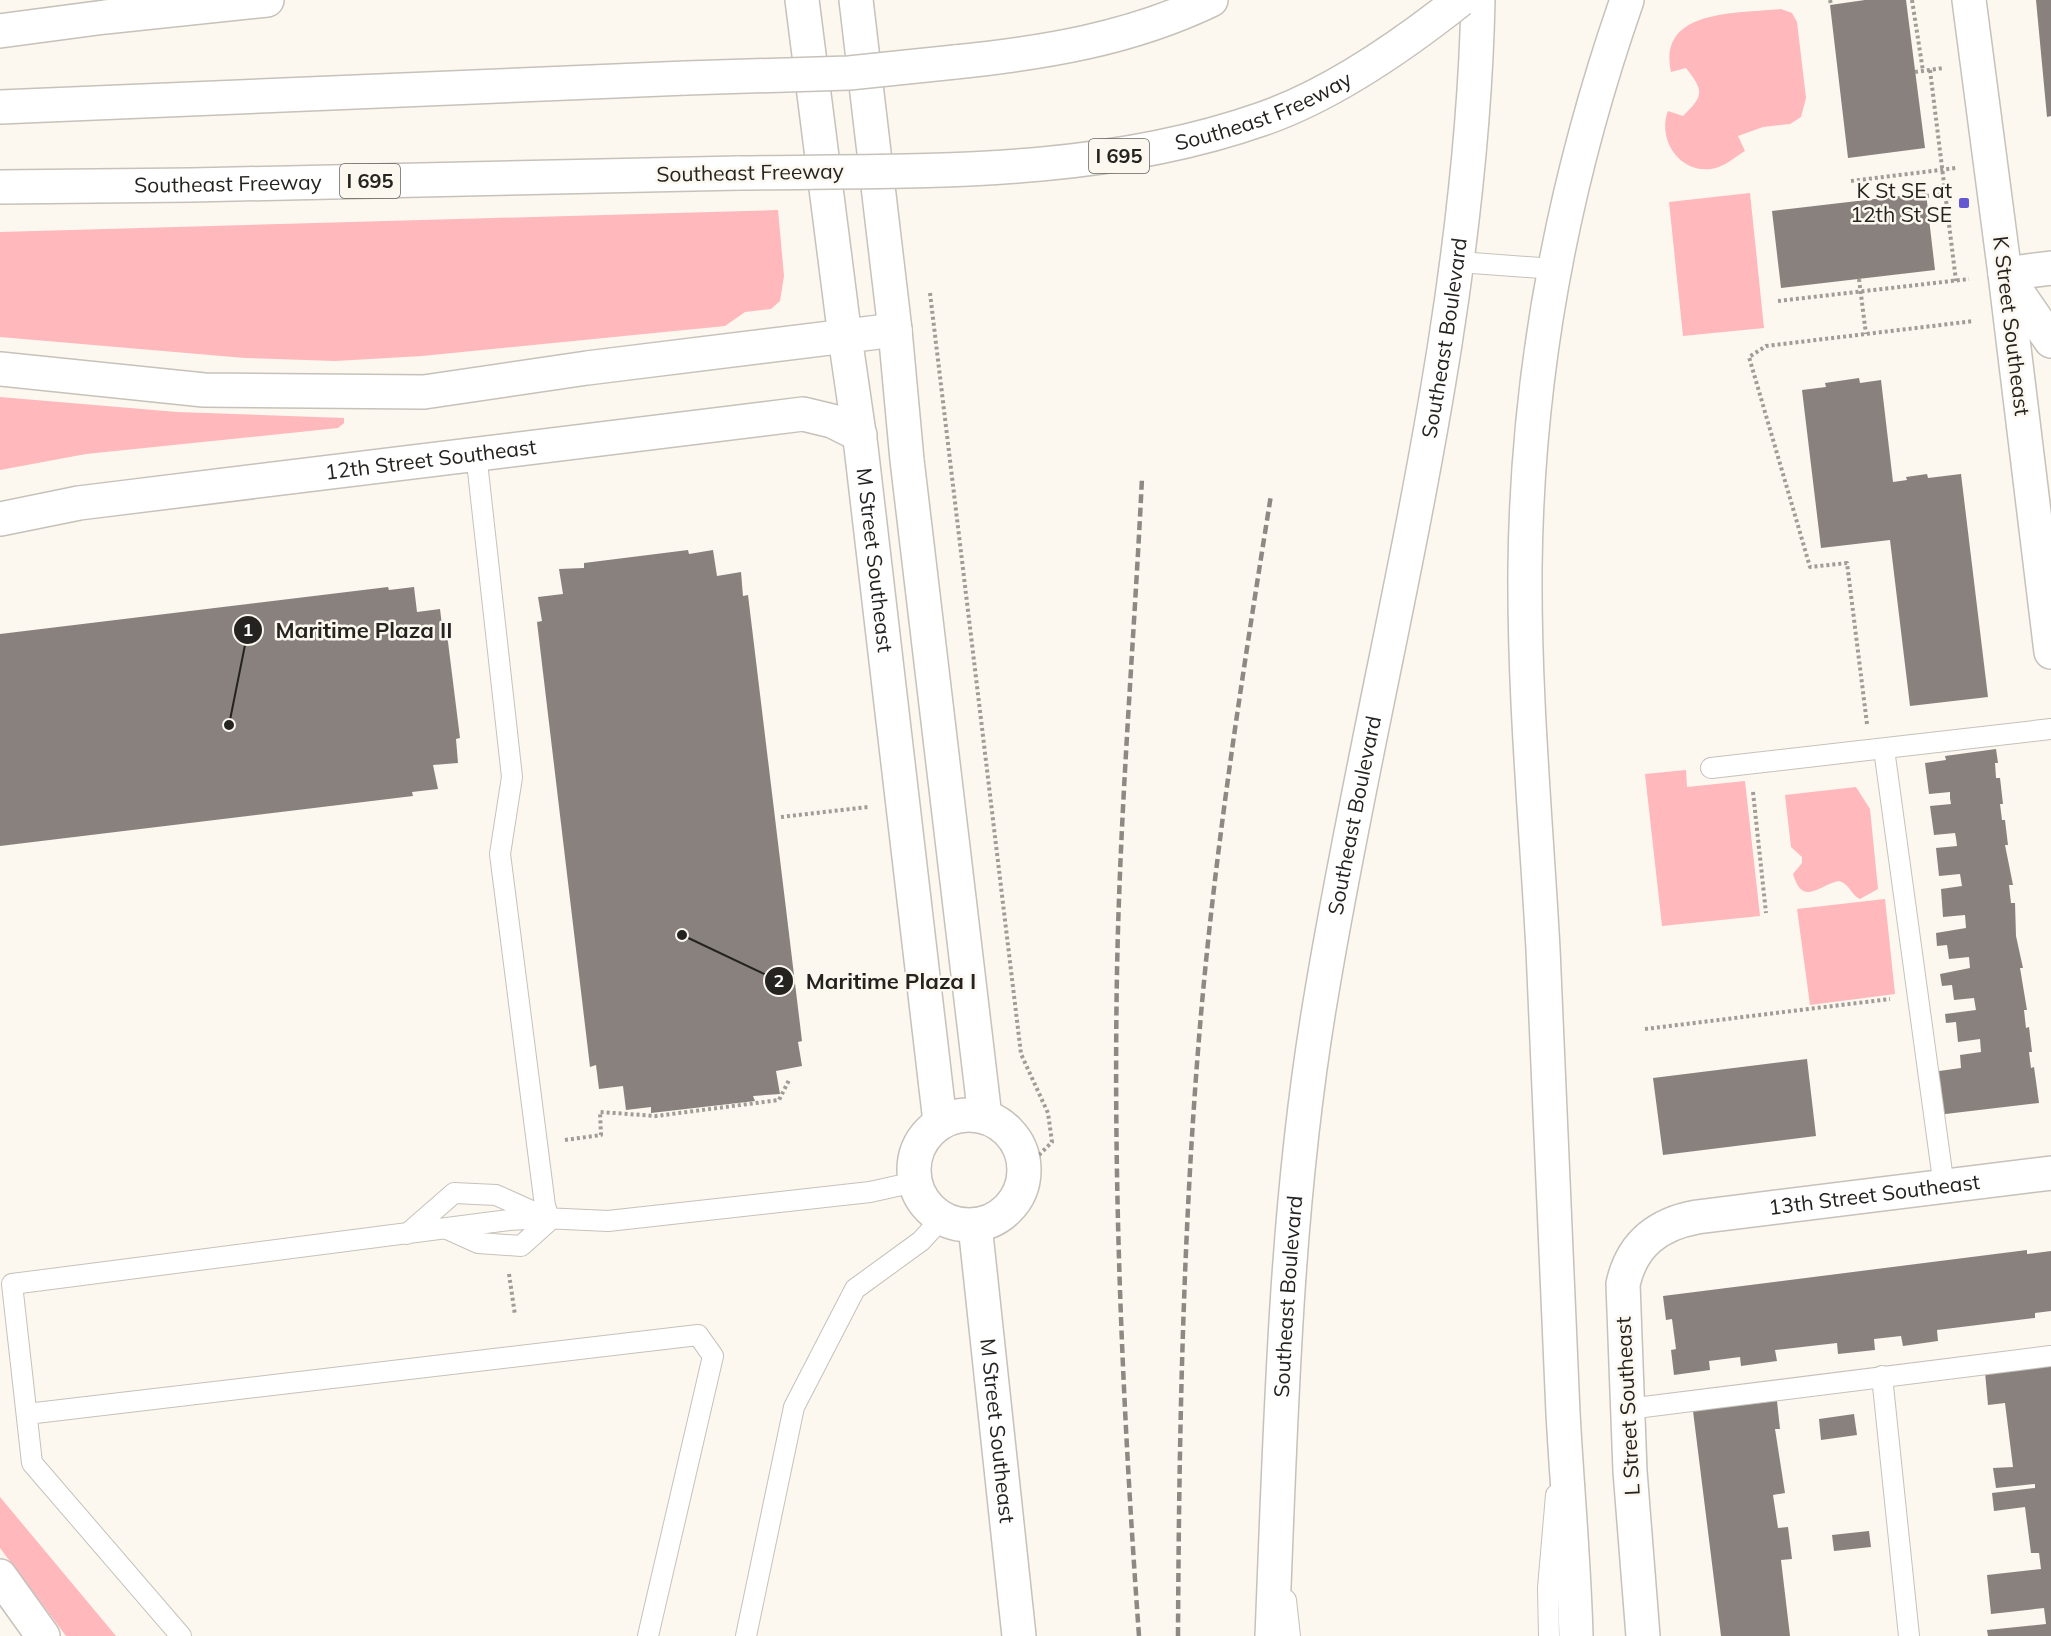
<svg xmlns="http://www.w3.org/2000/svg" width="2051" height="1636" font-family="Mulish,sans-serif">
	<rect width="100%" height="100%" fill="#fcf7ef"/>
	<path fill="#ffb8bb" d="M 1781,9 L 1792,13 L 1797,22 L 1806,98 L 1801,117 L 1790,124 L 1763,127 L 1738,136 L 1745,151 C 1733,158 1725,167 1711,169 C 1679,173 1657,139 1668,111 L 1683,116 C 1703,96 1705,92 1686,68 L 1671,72 C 1657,8 1739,14 1781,9 Z
		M 1750,193 L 1764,328 L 1683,336 L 1669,202 Z
		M 778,210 L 784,276 L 780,301 L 771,309 L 745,312 L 725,326 L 422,356 L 335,361 L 245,358 L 0,337 L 0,232 Z
		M 0,397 L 177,412 L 344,418 L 344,423 L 338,428 L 86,454 L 0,470 Z
		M 1686,770 L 1687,787 L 1745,781 L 1760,916 L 1662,926 L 1645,774 Z
		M 1856,787 L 1870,809 L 1878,889 L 1860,899 C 1850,894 1850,884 1839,881 C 1820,884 1803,908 1793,874 L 1802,863 L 1802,857 L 1791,847 L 1785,795 Z
		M 1885,899 L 1895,994 L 1810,1005 L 1797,909 Z
		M 0,1497 L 116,1636 L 66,1636 L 0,1548 Z"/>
	<path fill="#89817d" d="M 1865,0 L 1906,0 L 1925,148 L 1848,158 L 1830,5 Z
		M 2036,0 L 2051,0 L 2051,116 L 2047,117 Z
		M 1926,193 L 1935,270 L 1781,288 L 1772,211 Z
		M 1859,378 L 1860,383 L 1881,380 L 1893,482 L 1907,480 L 1906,477 L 1927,474 L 1928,478 L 1961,474 L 1988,697 L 1910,706 L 1890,540 L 1821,548 L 1802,390 L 1826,387 L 1825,383 Z
		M 688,550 L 689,554 L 713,550 L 717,576 L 741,572 L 743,596 L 748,595 L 802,1041 L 798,1042 L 802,1066 L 776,1071 L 780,1094 L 753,1096 L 755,1101 L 651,1113 L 651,1107 L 626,1110 L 623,1086 L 599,1089 L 596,1065 L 590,1067 L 537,622 L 542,621 L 538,597 L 563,594 L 559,569 L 584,568 L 584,563 Z
		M 388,587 L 389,590 L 414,587 L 417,612 L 440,609 L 443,634 L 447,634 L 460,738 L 456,739 L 458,763 L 433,765 L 438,789 L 412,792 L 413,796 L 0,846 L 0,634 Z
		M 1996,749 L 1998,763 L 1995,763 L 1996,778 L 2000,778 L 2003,804 L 2000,804 L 2002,820 L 2005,820 L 2008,845 L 2005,845 L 2013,885 L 2009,885 L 2011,903 L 2015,903 L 2016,936 L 2023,968 L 2020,968 L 2027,1010 L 2024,1010 L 2026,1028 L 2029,1027 L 2032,1052 L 2029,1052 L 2031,1068 L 2034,1067 L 2039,1103 L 1937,1115 L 1932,1072 L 1961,1068 L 1960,1055 L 1981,1052 L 1980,1039 L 1958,1042 L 1956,1022 L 1946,1023 L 1945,1014 L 1976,1010 L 1974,998 L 1954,1000 L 1952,985 L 1942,986 L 1940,974 L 1970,968 L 1969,957 L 1949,959 L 1947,945 L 1937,946 L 1936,933 L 1966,928 L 1965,915 L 1943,917 L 1941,889 L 1962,886 L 1960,874 L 1939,876 L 1936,848 L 1957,846 L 1956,838 L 1955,833 L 1934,835 L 1930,806 L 1951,804 L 1950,798 L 1950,792 L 1929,794 L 1925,763 L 1946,760 L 1945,756 Z
		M 1807,1059 L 1816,1136 L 1663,1155 L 1653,1078 Z
		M 2027,1250 L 2027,1254 L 2051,1251 L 2051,1311 L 2035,1313 L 2035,1318 L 1937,1330 L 1938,1341 L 1903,1346 L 1901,1336 L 1874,1339 L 1875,1350 L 1838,1354 L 1837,1343 L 1775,1350 L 1777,1361 L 1741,1366 L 1740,1357 L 1709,1361 L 1710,1370 L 1674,1375 L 1671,1350 L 1676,1349 L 1672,1319 L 1666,1320 L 1663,1296 Z
		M 2051,1365 L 2051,1636 L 1988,1636 L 1987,1630 L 2046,1624 L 2044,1608 L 1991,1614 L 1987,1575 L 2041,1569 L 2039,1553 L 2031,1553 L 2025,1507 L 1994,1511 L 1992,1493 L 2035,1488 L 2035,1484 L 1996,1488 L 1993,1468 L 2013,1467 L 2005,1403 L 1988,1405 L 1985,1372 Z
		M 1777,1401 L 1780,1429 L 1775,1429 L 1785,1493 L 1773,1495 L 1778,1528 L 1788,1527 L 1792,1559 L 1781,1560 L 1790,1636 L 1721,1636 L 1693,1411 Z
		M 1854,1414 L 1857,1435 L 1821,1440 L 1819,1419 Z
		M 1869,1531 L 1871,1547 L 1834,1551 L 1832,1535 Z"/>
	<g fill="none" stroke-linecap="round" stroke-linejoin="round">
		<defs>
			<path id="lane" d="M 1459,262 L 1554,269
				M 476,453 L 512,777 L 500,854 L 545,1206 L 550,1220
				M 1884,749 L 1944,1187
				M 1711,768 L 2051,729
				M 447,1229 L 478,1243 L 521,1246 L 550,1220
				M 407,1234 L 454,1193 L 496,1195 L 545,1217
				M 1882,1376 L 1909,1636
				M 1628,1409 L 2051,1356
				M 27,1414 L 698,1335 L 713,1356 L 648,1636
				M 1286,1600 L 1290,1636
				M 181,1636 L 32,1463 L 12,1284 L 509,1220 L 543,1218 L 608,1221 L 870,1192 L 915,1182
				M 746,1636 L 794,1407 L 855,1289 L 921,1241 L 942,1218
				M 1549,1636 L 1548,1588 L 1556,1495"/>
			<g id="street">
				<path d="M 2051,268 L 2005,274 L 2051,652"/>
				<path id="s1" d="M 0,519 L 79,503 L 803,414 L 832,421 L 860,435"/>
				<path d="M 0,1576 L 43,1636"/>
				<path id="s2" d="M 1643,1636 L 1630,1471 L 1623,1284 C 1632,1244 1658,1224 1697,1217 L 2051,1173"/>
			</g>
			<g id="secondary">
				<path d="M 1969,0 L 2005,274 L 2051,341"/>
				<path d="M 895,330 L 907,460 L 985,1117"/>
				<path id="s3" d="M 845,337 L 861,447 L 940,1122"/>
				<circle cx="969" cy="1170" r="55"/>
				<path id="s4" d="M 975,1225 L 1019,1636"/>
			</g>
			<g id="primary">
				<path d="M 802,0 L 845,337"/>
				<path d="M 856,0 L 895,330"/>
				<path id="s5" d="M 1272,1636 C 1281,1420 1285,1205 1322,991 C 1377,661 1471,336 1478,0"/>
				<path d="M 1576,1636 C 1574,1561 1567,1487 1563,1413 C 1555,1258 1551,1104 1543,949 C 1536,822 1524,695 1525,568 C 1527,374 1563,183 1627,0"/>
			</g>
			<g id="highway">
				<path d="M 0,31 L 105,17 L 267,0"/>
				<path d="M 955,62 C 1043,53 1130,39 1211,0"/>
				<path d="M 0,107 L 686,78"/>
				<path id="s6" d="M 0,187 L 192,185 L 739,173"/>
				<path d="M 0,369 L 204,390 L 424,392 L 587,368 L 895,330"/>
			</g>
		</defs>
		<use href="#lane" stroke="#c6c2ba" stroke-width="22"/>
		<use href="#street" stroke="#c6c2ba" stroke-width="36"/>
		<use href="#secondary" stroke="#c6c2ba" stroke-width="36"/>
		<use href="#primary" stroke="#c6c2ba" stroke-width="36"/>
		<use href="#highway" stroke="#c6c2ba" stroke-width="36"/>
		<path stroke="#a09d97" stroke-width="4" stroke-dasharray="3 3" stroke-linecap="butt" d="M 1830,0 L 1831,4
			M 1912,0 L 1923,71
			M 1930,70 L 1956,281
			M 1915,72 L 1943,68
			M 1851,181 L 1956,168
			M 1926,196 L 1945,194
			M 1859,279 L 1866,334
			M 930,293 L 1021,1054 L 1048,1113 L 1052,1142 L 1025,1169
			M 1778,301 L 1969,279
			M 1867,724 L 1847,563 L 1810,567 L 1749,357 L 1766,346 L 1974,321
			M 1753,792 L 1766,913
			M 781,817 L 868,807
			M 1645,1029 L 1890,999
			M 565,1140 L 601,1135 L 600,1112 L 656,1116 L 779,1100 L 789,1080
			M 509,1274 L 515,1315"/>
		<use href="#lane" stroke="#fff" stroke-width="20"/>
		<use href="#street" stroke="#fff" stroke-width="33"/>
		<use href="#secondary" stroke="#fff" stroke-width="33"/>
		<use href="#primary" stroke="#fff" stroke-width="33"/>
		<use href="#highway" stroke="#fff" stroke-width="33"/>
		<path stroke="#8d8a84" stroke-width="4.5" stroke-dasharray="9 4.5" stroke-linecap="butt" d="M 1139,1636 C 1123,1415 1113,1194 1117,972 C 1120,807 1134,643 1142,478
			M 1178,1636 C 1179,1433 1183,1229 1200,1026 C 1215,848 1243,671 1271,495"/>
		<defs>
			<g id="highway-bridge">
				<path d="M 686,78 L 849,73 L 955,62"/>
				<path id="s7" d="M 739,173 C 914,170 1094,178 1262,119 C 1332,95 1402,46 1460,0"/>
			</g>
		</defs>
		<use href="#highway-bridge" stroke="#c6c2ba" stroke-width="36" stroke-linecap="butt"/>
		<use href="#highway-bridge" stroke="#fff" stroke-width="33"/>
	</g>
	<rect fill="#6358d1" stroke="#fcf7ef" stroke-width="2" x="1958" y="197" width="12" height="12" rx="3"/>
	<g text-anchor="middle" stroke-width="5" stroke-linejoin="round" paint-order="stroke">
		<g fill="#fcf7ef" stroke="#66635e" stroke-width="1.5">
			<rect x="1089" y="139" width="60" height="34" rx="4.5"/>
			<rect x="340" y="164" width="60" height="34" rx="4.5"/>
		</g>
		<g font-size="20" font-weight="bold" fill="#252320">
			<text x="1119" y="163">I 695</text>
			<text x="370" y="188">I 695</text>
		</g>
		<g font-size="21" fill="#252320" stroke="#fcf7ef">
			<text dy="7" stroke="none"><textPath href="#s7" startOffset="532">Southeast Freeway</textPath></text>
			<text transform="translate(750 173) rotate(-1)" y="7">Southeast Freeway</text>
			<text dy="7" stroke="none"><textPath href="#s6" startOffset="228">Southeast Freeway</textPath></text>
			<text transform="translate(2011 326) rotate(83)" y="7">K Street Southeast</text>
			<text dy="7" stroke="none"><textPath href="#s5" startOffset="1312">Southeast Boulevard</textPath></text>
			<text dy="7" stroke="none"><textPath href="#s1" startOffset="435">12th Street Southeast</textPath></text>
			<text dy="7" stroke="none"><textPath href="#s3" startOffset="225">M Street Southeast</textPath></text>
			<text dy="7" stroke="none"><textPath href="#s5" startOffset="826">Southeast Boulevard</textPath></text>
			<text dy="7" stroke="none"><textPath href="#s2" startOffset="638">13th Street Southeast</textPath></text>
			<text dy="7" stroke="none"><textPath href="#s5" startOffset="340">Southeast Boulevard</textPath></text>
			<text transform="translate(1628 1406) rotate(-93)" y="7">L Street Southeast</text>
			<text dy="7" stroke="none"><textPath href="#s4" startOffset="207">M Street Southeast</textPath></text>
		</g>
		<g font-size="21" fill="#252320" stroke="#fcf7ef" text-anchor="end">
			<text x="1952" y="198">K St SE at<tspan x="1952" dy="24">12th St SE</tspan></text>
		</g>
	</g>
	<path fill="none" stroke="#252320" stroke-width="2" d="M229 725L248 630M682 935L779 981"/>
	<g fill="#252320" stroke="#fcf7ef" stroke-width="2">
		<circle cx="229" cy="725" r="6"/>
		<circle cx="682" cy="935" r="6"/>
		<circle cx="248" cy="630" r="15"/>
		<circle cx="779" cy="981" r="15"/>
	</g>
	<g font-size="18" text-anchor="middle" font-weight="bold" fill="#fff">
		<text x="248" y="636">1</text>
		<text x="779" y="987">2</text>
	</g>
	<g font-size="22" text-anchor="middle" font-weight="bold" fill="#252320" stroke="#fcf7ef" stroke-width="5" stroke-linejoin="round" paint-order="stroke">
		<text x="364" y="638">Maritime Plaza II</text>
		<text x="891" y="989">Maritime Plaza I</text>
	</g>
</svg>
